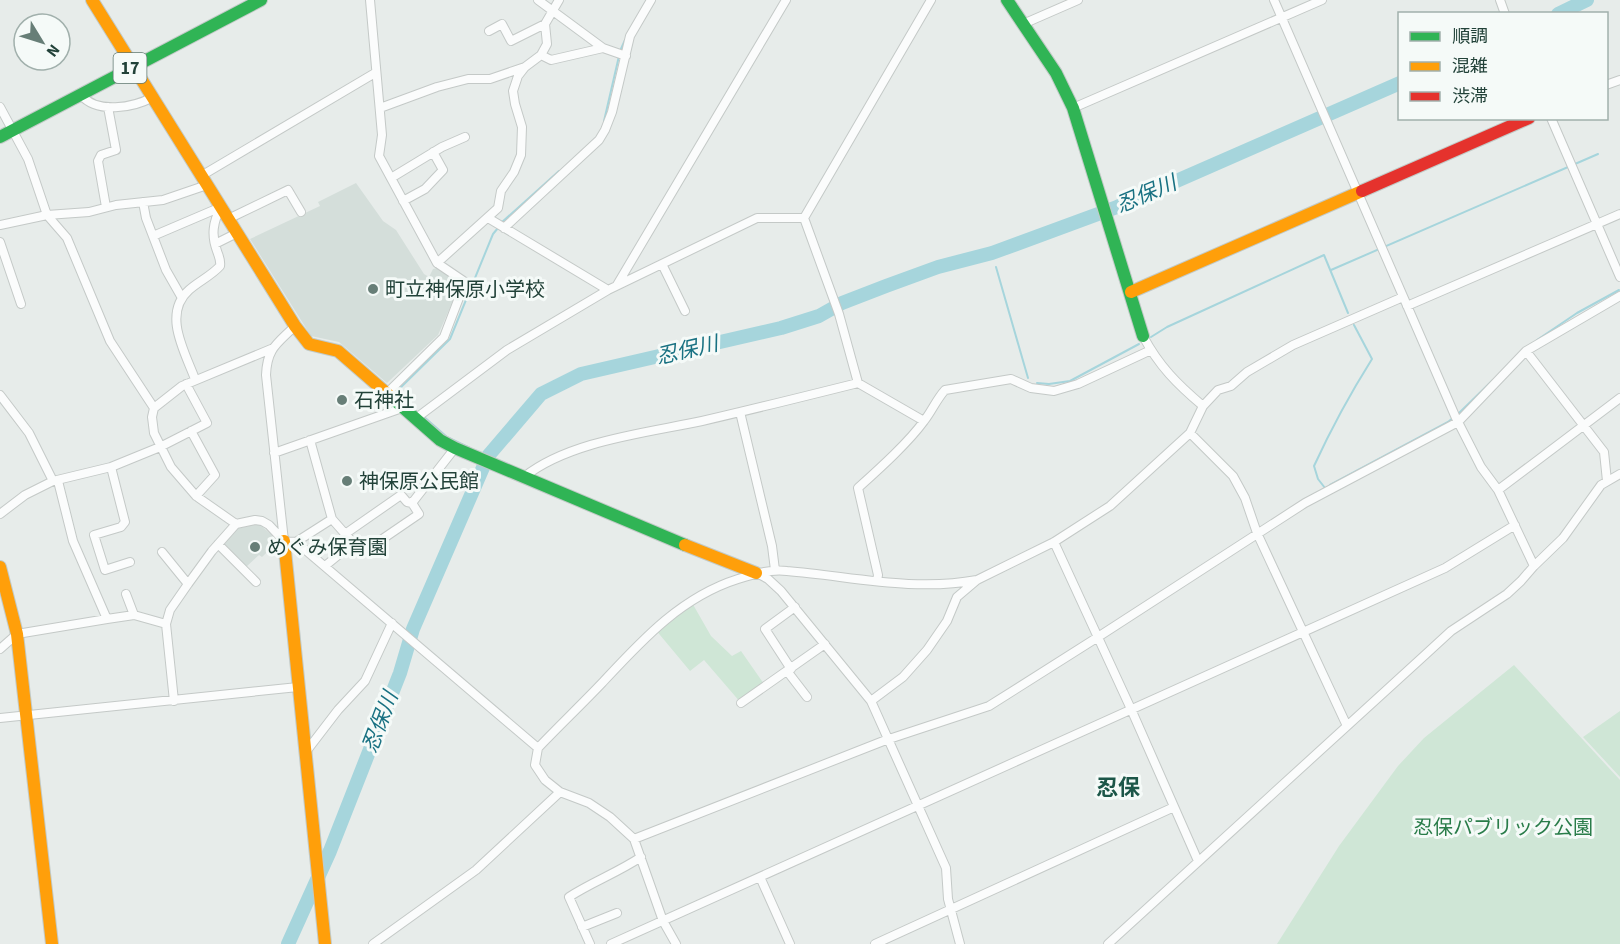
<svg xmlns="http://www.w3.org/2000/svg" width="1620" height="944" font-family="'Source Sans 3','Noto Sans JP',sans-serif">
	<rect width="100%" height="100%" fill="#e7ecea"/>
	<path fill="#d4deda" d="M 356,183 L 383,221 L 396,230 L 424,274 L 429,277 L 433,269 L 437,268 L 457,283 L 459,287 L 438,335 L 387,383 L 339,342 L 311,336 L 250,239 L 320,206 L 318,202 Z
		M 259,524 L 279,541 L 262,557 L 259,555 L 246,567 L 220,544 L 235,529 Z"/>
	<path fill="#cfe6d6" d="M 691,601 L 711,636 L 732,656 L 741,651 L 766,687 L 741,703 L 704,660 L 690,671 L 655,629 Z
		M 1514,665 L 1620,780 L 1620,944 L 1277,944 L 1339,846 L 1398,766 L 1424,738 Z
		M 1620,711 L 1620,777 L 1583,737 Z"/>
	<g fill="none" stroke-linecap="round" stroke-linejoin="round">
		<path stroke="#a6d5dc" stroke-width="2" d="M 620,51 L 625,40
			M 604,121 L 619,56
			M 501,223 L 559,171
			M 992,253 L 993,256
			M 996,267 L 1028,378
			M 1331,270 L 1598,154
			M 1151,337 L 1167,327 L 1324,255 L 1348,313
			M 1537,340 L 1577,313 L 1619,290
			M 1037,383 L 1049,384 L 1070,381 L 1139,344
			M 418,413 L 395,393 L 450,339 L 493,234 L 498,228
			M 1458,414 L 1493,380
			M 423,416 L 447,437 L 470,448
			M 1330,485 L 1448,422 L 1454,417
			M 1325,488 L 1318,479 L 1314,466 C 1331,429 1350,394 1372,359 L 1354,325"/>
		<path stroke="#a6d5dc" stroke-width="14" d="M 1558,14 L 1587,0
			M 288,944 L 330,851 L 400,673 L 413,629 L 488,456 L 541,394 L 581,374 L 781,328 L 819,316 L 842,303 L 886,286 L 938,267 L 992,253 L 1117,207 L 1400,83"/>
		<defs>
			<path id="street" d="M 370,0 L 382,135 L 379,156 L 437,263 L 465,282 L 444,337 L 386,394
				M 538,0 L 603,48 L 626,56
				M 1274,0 L 1456,418 L 1481,467 L 1498,490 L 1534,566
				M 1500,0 L 1505,14
				M 1023,24 L 1078,0
				M 489,31 L 502,24 L 511,41 L 545,24
				M 541,55 L 551,60 L 603,48
				M 1606,85 L 1620,80
				M 81,95 C 97,114 133,108 153,97
				M 0,107 L 28,159 L 47,215 L 67,238 L 110,341 L 154,408
				M 380,108 L 437,87 L 468,79 L 490,79 L 525,67
				M 1073,108 L 1322,0
				M 1551,118 L 1620,277
				M 201,176 L 375,73
				M 391,178 L 442,147 L 465,137
				M 403,201 L 425,189 L 443,170 L 433,152
				M 143,202 L 146,218 L 166,270 L 182,298
				M 106,207 L 98,161 L 101,155 L 116,150 L 108,107
				M 488,218 L 608,290
				M 228,219 L 288,190 L 301,212
				M 0,225 L 47,215 L 89,212 L 116,205 L 163,200 L 207,185
				M 504,228 L 599,140 L 605,130 L 612,112 L 630,36 L 651,0
				M 153,236 L 221,207
				M 0,242 L 21,304
				M 215,244 L 237,233
				M 437,263 L 498,208 L 501,191 L 514,172 L 521,155 L 522,127 L 515,104 L 513,91 L 518,76 L 525,67 L 541,55 L 547,44 L 545,24 L 559,0
				M 662,264 L 685,311
				M 617,285 L 786,0
				M 1407,306 L 1620,214
				M 1143,336 C 1159,366 1177,384 1203,406
				M 1526,351 L 1604,452 L 1607,481
				M 195,379 C 185,352 162,314 189,290 C 199,281 211,276 220,266 C 221,260 219,257 217,251 C 211,235 213,222 221,207
				M 858,383 L 839,314 L 804,218 L 931,0
				M 0,395 L 29,433 L 53,481
				M 740,412 L 772,546 L 775,570
				M 415,419 L 507,350 L 608,290 L 757,218 L 804,218
				M 191,431 L 215,475 L 196,496
				M 1190,433 L 1233,476 L 1245,498 L 1257,533 L 1347,726
				M 310,440 L 332,519
				M 274,453 L 402,408
				M 111,467 L 125,522 L 121,527 L 94,535 L 105,570 L 130,562
				M 524,477 C 569,441 646,433 702,421 C 754,409 806,396 858,383 L 924,421
				M 58,481 L 73,541 L 107,619
				M 1498,490 L 1620,398
				M 0,514 L 25,495 L 53,481 L 111,467 L 160,447 L 207,423 L 186,384
				M 236,524 L 196,496 L 171,467 L 154,433 L 152,417 L 154,408 L 182,386 L 271,349
				M 345,534 L 401,495 L 407,502 L 412,503
				M 284,541 L 266,375 C 267,348 277,344 295,326
				M 296,542 L 332,519 L 362,553 L 419,514 L 412,503 L 455,448
				M 1054,542 L 1131,709 L 1198,861
				M 218,544 L 256,582
				M 162,552 L 188,584
				M 325,566 L 353,543
				M 757,573 L 768,579 L 781,591 L 871,701 L 946,868 L 948,899 L 960,944
				M 877,581 L 878,575 L 858,488 C 879,469 908,443 924,421 C 932,411 936,400 945,390 L 1011,379 L 1031,388 L 1054,391 L 1078,384 L 1151,350
				M 126,594 L 134,615
				M 0,649 L 17,634 L 107,619 L 134,615 L 166,624
				M 791,669 L 765,629 L 795,607
				M 787,671 L 807,697
				M 174,701 L 166,624 L 170,610 L 188,584 L 212,551 L 236,524 L 255,520 L 262,521 L 269,525 L 284,541 L 296,542 L 538,748
				M 871,701 L 903,677 L 927,650 L 947,621 L 957,597 L 977,580 L 1054,542 L 1110,506 L 1190,433 L 1203,406 L 1218,390 L 1231,386 L 1247,372 L 1293,345 L 1403,297
				M 741,703 L 825,644
				M 0,718 L 298,687
				M 305,753 L 338,710 L 365,681 L 392,623
				M 634,839 L 886,740 L 989,706 L 1098,637 L 1305,503 L 1458,422 L 1526,351 L 1620,296
				M 760,877 L 790,944
				M 582,927 L 617,913
				M 373,944 L 476,870 L 560,792
				M 590,944 L 569,897 C 592,882 617,873 641,857
				M 611,944 L 1445,568 L 1515,525
				M 676,944 L 663,921 L 634,839 L 610,817 L 589,803 L 560,792 L 545,780 L 535,765 L 538,748 C 559,726 581,705 602,683 C 642,640 681,597 738,579 C 754,574 770,569 787,571 C 850,576 913,592 977,580
				M 875,944 L 1174,807
				M 1108,944 L 1426,654 L 1451,631 L 1507,594 L 1521,581 L 1534,566 L 1563,538 L 1601,485 L 1620,474"/>
			<path id="fast" d="M 1007,0 L 1056,73 L 1073,108 L 1143,336
				M 0,137 L 261,0
				M 391,397 L 440,440 L 455,448 L 685,545"/>
			<path id="slow" d="M 92,0 L 295,326 L 309,344 L 338,351 L 391,397
				M 1131,292 L 1362,191
				M 284,541 L 325,944
				M 685,545 L 756,573
				M 0,567 L 17,634 L 52,944"/>
			<path id="jam" d="M 1362,191 L 1529,118"/>
		</defs>
		<use href="#street" stroke="#c4c9c7" stroke-width="10"/>
		<use href="#fast" stroke="#c2cac7" stroke-width="14"/>
		<use href="#slow" stroke="#c2cac7" stroke-width="14"/>
		<use href="#jam" stroke="#c2cac7" stroke-width="14"/>
		<use href="#street" stroke="#fbfcfc" stroke-width="8"/>
		<use href="#fast" stroke="#30b455" stroke-width="12"/>
		<use href="#slow" stroke="#ff9f0a" stroke-width="12"/>
		<use href="#jam" stroke="#e5322d" stroke-width="12"/>
	</g>
	<g fill="#677e77" stroke="#f5faf8" stroke-width="2">
		<circle cx="373" cy="289" r="6"/>
		<circle cx="342" cy="400" r="6"/>
		<circle cx="347" cy="481" r="6"/>
		<circle cx="255" cy="547" r="6"/>
	</g>
	<g text-anchor="middle" stroke-width="6" stroke-linejoin="round" paint-order="stroke">
		<rect fill="#f5faf8" stroke="#617972" stroke-width="1.5" x="113.5" y="53" width="33" height="30" rx="4.5"/>
		<g font-size="18" font-weight="bold" fill="#224239">
			<text x="130" y="74">17</text>
		</g>
		<g font-size="20" fill="#224239" stroke="#f5faf8" text-anchor="start">
			<text x="385" y="296">町立神保原小学校</text>
			<text x="354" y="407">石神社</text>
			<text x="359" y="488">神保原公民館</text>
			<text x="267" y="554">めぐみ保育園</text>
		</g>
		<g font-size="20" fill="#297c49" stroke="#f5faf8">
			<text x="1503" y="834">忍保パブリック公園</text>
		</g>
		<g font-size="21" font-style="italic" fill="#187182" stroke="#f5faf8">
			<text transform="translate(1146 194) rotate(-23)" y="7">忍保川</text>
			<text transform="translate(687 350) rotate(-13)" y="7">忍保川</text>
			<text transform="translate(380 722) rotate(-69)" y="7">忍保川</text>
		</g>
		<g font-size="22" font-weight="bold" fill="#1c5648" stroke="#f5faf8">
			<text x="1118" y="795">忍保</text>
		</g>
	</g>
	<rect x="1398" y="12" width="210" height="108" fill="#f5faf8" stroke="#a1b0ac" stroke-width="1.5"/>
	<rect x="1410" y="32" width="30" height="9" fill="#30b455" stroke="#a1b0ac" stroke-width="1.5"/>
	<text x="1452" y="42" font-size="18" fill="#224239">順調</text>
	<rect x="1410" y="62" width="30" height="9" fill="#ff9f0a" stroke="#a1b0ac" stroke-width="1.5"/>
	<text x="1452" y="72" font-size="18" fill="#224239">混雑</text>
	<rect x="1410" y="92" width="30" height="9" fill="#e5322d" stroke="#a1b0ac" stroke-width="1.5"/>
	<text x="1452" y="102" font-size="18" fill="#224239">渋滞</text>
	<g transform="translate(42 42) rotate(128)"><circle r="28" fill="#f5faf8" stroke="#a1b0ac" stroke-width="1.5"/>
	<path d="M0-4.5L10 22L0 15L-10 22Z" fill="#677e77"/>
	<text y="-9" font-size="16" font-weight="bold" text-anchor="middle" fill="#224239">N</text>
	</g>
</svg>
